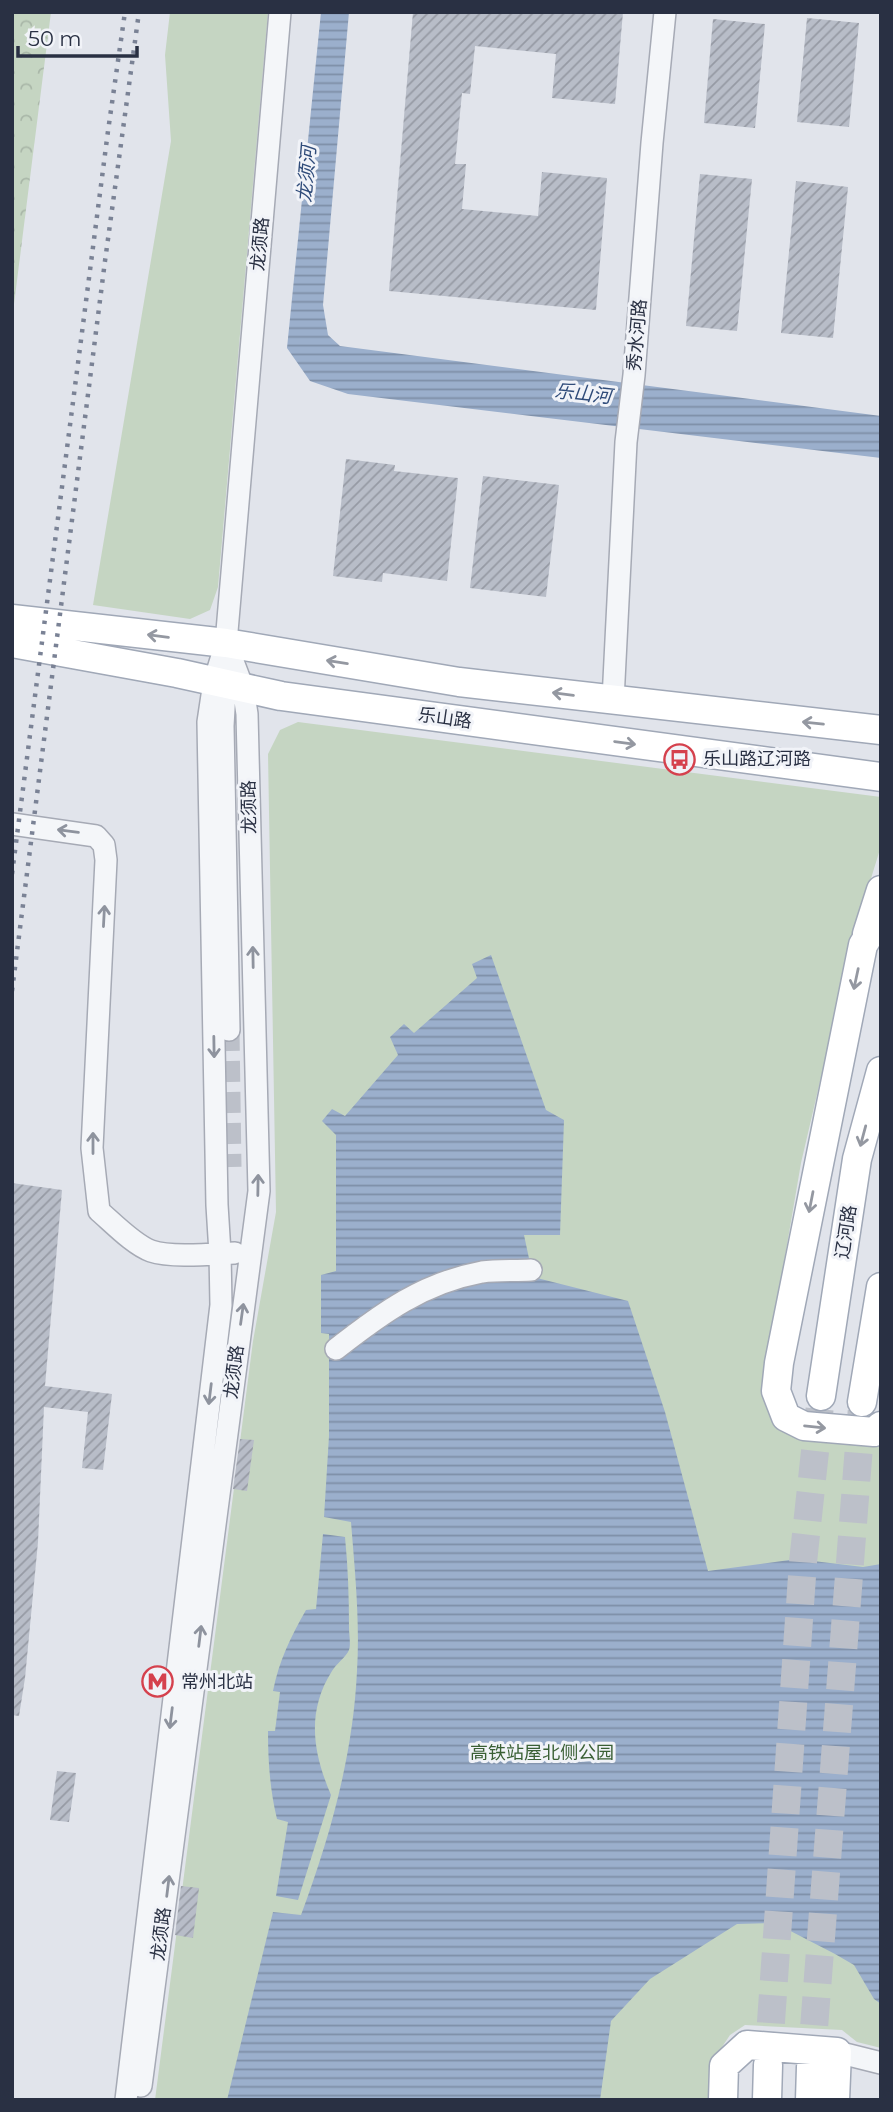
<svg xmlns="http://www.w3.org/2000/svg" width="893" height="2112" font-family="Montserrat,'Noto Sans SC',sans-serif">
	<defs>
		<pattern id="forest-crowns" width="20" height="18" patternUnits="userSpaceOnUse" patternTransform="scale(1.75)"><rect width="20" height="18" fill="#c5d5c2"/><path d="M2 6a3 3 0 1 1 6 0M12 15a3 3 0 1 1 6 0" fill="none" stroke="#a9b7a8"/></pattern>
		<pattern id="water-rules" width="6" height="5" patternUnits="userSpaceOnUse" patternTransform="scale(1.75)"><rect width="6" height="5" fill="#9bafcc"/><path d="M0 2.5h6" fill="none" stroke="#7e8fa7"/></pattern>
		<pattern id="building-hatch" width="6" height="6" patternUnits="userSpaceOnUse" patternTransform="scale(1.75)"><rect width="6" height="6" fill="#b8bdc8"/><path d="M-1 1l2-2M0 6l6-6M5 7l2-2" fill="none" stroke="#969aa4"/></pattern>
	</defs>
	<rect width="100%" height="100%" fill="#e1e4eb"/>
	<path fill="url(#forest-crowns)" d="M 12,12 L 51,12 L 12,320 Z"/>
	<path fill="#c5d5c2" d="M 170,12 L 268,12 L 218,587 L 210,610 L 190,619 L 93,605 L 171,141 L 165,55 Z
		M 298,722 L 881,797 L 881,846 L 856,927 L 801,1163 L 764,1379 L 765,1398 L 881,1439 L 881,2048 L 857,2042 L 842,2030 L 745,2025 L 730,2035 L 716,2056 L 714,2100 L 155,2100 L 253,1341 L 276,1212 L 268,754 L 280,730 Z"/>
	<path fill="url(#water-rules)" d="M 321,12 L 349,12 L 323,305 L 328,335 L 340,346 L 881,416 L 881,458 L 348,394 L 310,381 L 287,348 Z
		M 491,955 L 546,1110 L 564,1120 L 560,1235 L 524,1235 L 533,1277 L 628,1301 L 665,1412 L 708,1571 L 797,1559 L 863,1567 L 881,1564 L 881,2004 L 874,1999 L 854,1965 L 835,1954 L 775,1923 L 737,1924 L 650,1979 L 611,2021 L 600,2100 L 227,2100 L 273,1912 L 301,1915 C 330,1837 353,1756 357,1671 C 360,1621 355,1572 351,1522 L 324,1517 L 329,1436 L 329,1334 L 321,1333 L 321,1275 L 336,1271 L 336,1135 L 322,1121 L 332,1109 L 345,1116 L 398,1055 L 390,1037 L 404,1024 L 414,1033 L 477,978 L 472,964 Z
		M 323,1534 L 345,1537 C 348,1567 349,1597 349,1628 C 349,1634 351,1644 349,1650 C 346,1657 336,1664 332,1671 C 306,1712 313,1753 331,1795 L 298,1900 L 276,1896 L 288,1822 L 277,1819 C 270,1790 268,1762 268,1731 L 275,1731 L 280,1692 L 273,1691 C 279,1661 291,1636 306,1610 L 316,1609 Z"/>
	<path fill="url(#building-hatch)" d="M 413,12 L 623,12 L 615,104 L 552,98 L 556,54 L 475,46 L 470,94 L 462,93 L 455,164 L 466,164 L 462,209 L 538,216 L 542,172 L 607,178 L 596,310 L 389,291 Z
		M 807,18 L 859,23 L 849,127 L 797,122 Z
		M 713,19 L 765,24 L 755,128 L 704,123 Z
		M 700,174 L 752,179 L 737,331 L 686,326 Z
		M 796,181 L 848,187 L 833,338 L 781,333 Z
		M 346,459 L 395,465 L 394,471 L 458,478 L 447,581 L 383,573 L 382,582 L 333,576 Z
		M 483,476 L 559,485 L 546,597 L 470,588 Z
		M 12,1183 L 62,1190 L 45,1386 L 112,1394 L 103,1470 L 82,1468 L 88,1412 L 44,1407 L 38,1542 L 25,1678 L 19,1716 L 12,1715 Z
		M 240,1439 L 254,1440 L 247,1491 L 233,1489 Z
		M 57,1771 L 76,1773 L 69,1822 L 50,1820 Z
		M 181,1886 L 199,1888 L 193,1938 L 175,1935 Z"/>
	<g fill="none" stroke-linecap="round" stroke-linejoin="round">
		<path stroke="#bcc0c9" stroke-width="21" stroke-dasharray="21 10" stroke-linecap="butt" d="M 229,1030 L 231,1167"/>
		<path stroke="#bcc0c9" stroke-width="28" stroke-dasharray="28 14" stroke-linecap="butt" d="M 768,2065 L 803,1562 L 821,1396
			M 811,2067 L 862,1407"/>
		<defs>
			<path id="minor" d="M 225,691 L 223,726 L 229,1030
				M 613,700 L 626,442 L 634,375 L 652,143 L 665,12
				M 12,824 L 96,836 L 104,845 L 106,860 L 92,1148 L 99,1211 C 113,1223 134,1245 151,1251 C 172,1258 212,1254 235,1253
				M 336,1349 C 382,1313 423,1283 482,1272 C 498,1270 515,1271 531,1270
				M 837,2052 L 881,2063
				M 141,2086 L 259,1191 L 247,714 L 243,688 L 226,643
				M 126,2100 L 221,1305 L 220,1253 L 217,1205 L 208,722 L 214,682 L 226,643 L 280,12"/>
			<path id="major" d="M 12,619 L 226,643 L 459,682 L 881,730
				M 12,643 L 177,673 L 281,696 L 881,777
				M 881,916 L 863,945 L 779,1363 L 776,1391 L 786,1417 L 804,1426 L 874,1432 L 881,1426
				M 867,934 L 881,890
				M 821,1396 L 857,1159 L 881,1071
				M 862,1402 L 881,1287
				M 723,2100 L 724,2066 L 747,2045 L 837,2052 L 835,2100
				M 767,2100 L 768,2065
				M 810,2100 L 811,2067"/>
		</defs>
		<use href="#minor" stroke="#a6aab5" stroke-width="24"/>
		<use href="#major" stroke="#a0a8b7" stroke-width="31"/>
		<use href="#minor" stroke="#f4f6f9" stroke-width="21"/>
		<use href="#major" stroke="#fff" stroke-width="28"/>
		<path stroke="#7a8295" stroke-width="4.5" stroke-dasharray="3.5 7" stroke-linecap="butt" d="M 12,874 L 108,131 L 125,12
			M 12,991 L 105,261 L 139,12"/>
	</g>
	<defs><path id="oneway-shaft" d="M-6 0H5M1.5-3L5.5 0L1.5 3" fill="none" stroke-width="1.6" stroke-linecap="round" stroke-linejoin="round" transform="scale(1.75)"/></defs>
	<g stroke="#9498a1">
		<use href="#oneway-shaft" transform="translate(158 636) rotate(-173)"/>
		<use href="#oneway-shaft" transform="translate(337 662) rotate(-171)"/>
		<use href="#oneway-shaft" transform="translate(563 694) rotate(-173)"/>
		<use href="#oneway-shaft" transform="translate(813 723) rotate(-174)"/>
		<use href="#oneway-shaft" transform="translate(625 743) rotate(8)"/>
		<use href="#oneway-shaft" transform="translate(856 979) rotate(102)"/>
		<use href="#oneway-shaft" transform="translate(863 1136) rotate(105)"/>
		<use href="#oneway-shaft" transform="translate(811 1202) rotate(101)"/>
		<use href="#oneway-shaft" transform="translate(815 1427) rotate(6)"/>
	</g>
	<g stroke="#8e939e">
		<use href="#oneway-shaft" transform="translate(68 831) rotate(-173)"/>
		<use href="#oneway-shaft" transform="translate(104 916) rotate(-87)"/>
		<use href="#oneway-shaft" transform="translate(253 957) rotate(-91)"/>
		<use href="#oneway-shaft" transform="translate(214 1047) rotate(89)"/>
		<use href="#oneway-shaft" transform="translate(93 1143) rotate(-90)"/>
		<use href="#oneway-shaft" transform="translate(258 1185) rotate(-89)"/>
		<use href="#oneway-shaft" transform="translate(242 1314) rotate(-82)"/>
		<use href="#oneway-shaft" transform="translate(210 1394) rotate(97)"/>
		<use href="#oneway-shaft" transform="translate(200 1636) rotate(-83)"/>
		<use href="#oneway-shaft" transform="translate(171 1718) rotate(97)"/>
		<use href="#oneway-shaft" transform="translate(168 1886) rotate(-83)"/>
	</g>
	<defs>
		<symbol id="bus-ring" viewBox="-11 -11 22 22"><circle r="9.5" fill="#f1f3f8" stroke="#d5414d" stroke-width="1.5"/><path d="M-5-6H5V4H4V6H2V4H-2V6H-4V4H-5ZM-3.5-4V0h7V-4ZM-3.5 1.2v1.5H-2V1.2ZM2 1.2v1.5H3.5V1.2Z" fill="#d5414d"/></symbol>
		<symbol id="metro-ring" viewBox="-11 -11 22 22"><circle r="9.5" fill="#f1f3f8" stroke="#d5414d" stroke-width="1.5"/><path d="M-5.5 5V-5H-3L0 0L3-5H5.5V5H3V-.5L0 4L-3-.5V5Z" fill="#d5414d"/></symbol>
	</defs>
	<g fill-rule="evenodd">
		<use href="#bus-ring" x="662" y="742" width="35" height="35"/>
		<use href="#metro-ring" x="140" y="1664" width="35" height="35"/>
	</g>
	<g text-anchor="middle" stroke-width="6" stroke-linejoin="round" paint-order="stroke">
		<g font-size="18" fill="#293043" stroke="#f1f3f8">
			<text transform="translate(260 244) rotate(-85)" y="6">龙须路</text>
			<text transform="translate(637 335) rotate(-85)" y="6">秀水河路</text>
			<text transform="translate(445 718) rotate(8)" y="6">乐山路</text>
			<text transform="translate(249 807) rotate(-91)" y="6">龙须路</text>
			<text transform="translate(846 1232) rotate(-81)" y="6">辽河路</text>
			<text transform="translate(234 1372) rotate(-83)" y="6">龙须路</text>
			<text transform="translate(161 1934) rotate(-83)" y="6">龙须路</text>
		</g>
		<g font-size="18" fill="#293043" stroke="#f1f3f8" text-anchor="start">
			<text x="703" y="765">乐山路辽河路</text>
			<text x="181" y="1688">常州北站</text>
		</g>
		<g font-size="18" fill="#3a6035" stroke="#f1f3f8">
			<text x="542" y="1759">高铁站屋北侧公园</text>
		</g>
		<g font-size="19" font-style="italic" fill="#304c7a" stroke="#f1f3f8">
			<text transform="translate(306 174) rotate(-85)" y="7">龙须河</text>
			<text transform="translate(583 393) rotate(6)" y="7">乐山河</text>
		</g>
	</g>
	<rect width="893" height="2112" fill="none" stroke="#293043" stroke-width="28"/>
	<path d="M18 46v10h119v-10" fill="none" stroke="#293043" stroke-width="3.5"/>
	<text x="28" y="46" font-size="21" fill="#293043" stroke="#f1f3f8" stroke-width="5" paint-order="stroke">50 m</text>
</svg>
